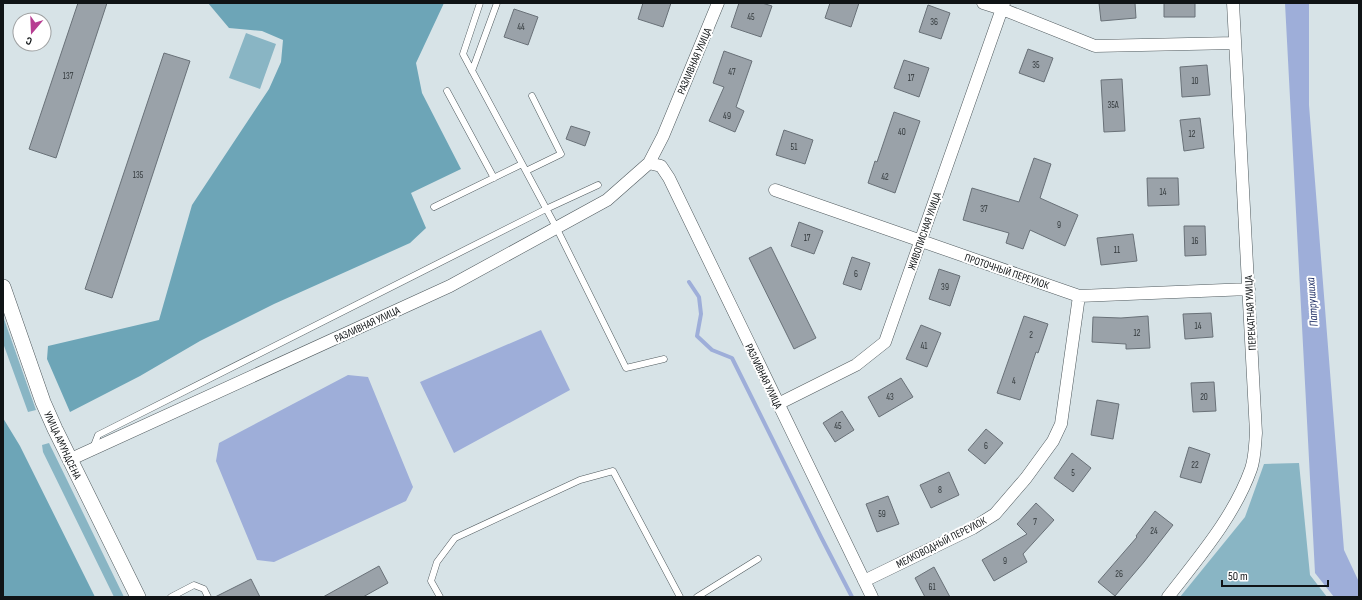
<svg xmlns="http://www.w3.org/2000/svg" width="1362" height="600" font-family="'Sofia Sans Condensed',sans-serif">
	<rect width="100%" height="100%" fill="#d7e3e7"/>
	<path fill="#89b5c4" d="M 246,33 L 276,44 L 260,89 L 229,78 Z
		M 3,316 L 36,410 L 28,412 L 3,343 Z
		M 49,443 L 124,597 L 114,597 L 43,452 L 42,445 Z
		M 1299,463 L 1310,575 L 1327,597 L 1180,597 L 1245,517 L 1264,464 Z"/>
	<path fill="#6da5b7" d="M 208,3 L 444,3 L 416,63 L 422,93 L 461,169 L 411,193 L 426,228 L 410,243 L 274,304 L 200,341 L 140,376 L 70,412 L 47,359 L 48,346 L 159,320 L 192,205 L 269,89 L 281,62 L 283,40 L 262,31 L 229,28 Z
		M 3,418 L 20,446 L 95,597 L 3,597 Z"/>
	<path fill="#9eaed9" d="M 1285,3 L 1309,3 L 1309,105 L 1344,550 L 1359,582 L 1359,597 L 1334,597 L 1315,573 Z
		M 541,330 L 570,390 L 454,453 L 420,382 Z
		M 348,375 L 368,377 L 413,487 L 406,501 L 274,562 L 257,560 L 216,461 L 219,443 Z"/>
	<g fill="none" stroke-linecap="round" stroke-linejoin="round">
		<path stroke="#9eaed9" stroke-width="4" d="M 689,282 L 699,297 L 701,314 L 697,336 L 712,350 L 732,358 L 821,537 L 852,597"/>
	</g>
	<path fill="#9aa2a9" stroke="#697178" d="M 78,3 L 107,3 L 56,158 L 29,149 Z
		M 643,3 L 671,3 L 663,27 L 638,19 Z
		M 739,3 L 762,3 L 772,6 L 761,37 L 731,27 Z
		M 830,3 L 859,3 L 851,27 L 825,18 Z
		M 1099,3 L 1135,3 L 1136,18 L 1101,21 Z
		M 1164,3 L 1195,3 L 1195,17 L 1164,17 Z
		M 928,5 L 950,13 L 941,39 L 919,32 Z
		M 514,9 L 538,17 L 528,45 L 504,37 Z
		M 1028,49 L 1053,58 L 1044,82 L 1019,73 Z
		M 724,51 L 752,61 L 736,107 L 744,111 L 735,132 L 709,121 L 724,87 L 713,83 Z
		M 164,53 L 190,61 L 112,298 L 85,289 Z
		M 904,60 L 929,68 L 919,97 L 894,88 Z
		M 1207,65 L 1210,95 L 1182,97 L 1180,67 Z
		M 1122,79 L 1125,131 L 1104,132 L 1101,80 Z
		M 894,112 L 920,121 L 895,193 L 868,183 L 875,161 L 877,162 Z
		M 1200,118 L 1204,148 L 1184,151 L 1180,120 Z
		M 571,126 L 590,132 L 585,146 L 566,139 Z
		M 784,130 L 813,140 L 805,164 L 776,155 Z
		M 1034,158 L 1051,164 L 1040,198 L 1078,215 L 1065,246 L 1030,230 L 1023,249 L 1006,243 L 1009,233 L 963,220 L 972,188 L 1019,202 Z
		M 1147,178 L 1178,178 L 1179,205 L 1148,206 Z
		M 799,222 L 823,231 L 814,254 L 791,246 Z
		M 1184,226 L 1205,226 L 1206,255 L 1185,256 Z
		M 1133,234 L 1137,261 L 1101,265 L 1097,238 Z
		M 771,247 L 816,338 L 794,349 L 749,258 Z
		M 852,257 L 870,263 L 861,290 L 843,284 Z
		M 939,269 L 960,276 L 950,306 L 929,299 Z
		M 1211,313 L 1213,337 L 1185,339 L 1183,314 Z
		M 1024,316 L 1048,324 L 1038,353 L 1036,352 L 1020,400 L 997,393 Z
		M 1148,316 L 1150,348 L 1126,349 L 1126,344 L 1092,342 L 1093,317 L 1121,318 Z
		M 921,325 L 941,333 L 927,367 L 906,359 Z
		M 901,378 L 913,397 L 879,417 L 868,397 Z
		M 1214,382 L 1216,411 L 1193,412 L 1191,383 Z
		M 1097,400 L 1119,404 L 1113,439 L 1091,435 Z
		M 842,411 L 854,430 L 835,442 L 823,423 Z
		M 986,429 L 1003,443 L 985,464 L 968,450 Z
		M 1189,447 L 1210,454 L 1201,483 L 1180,477 Z
		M 1072,453 L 1091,468 L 1073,492 L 1054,478 Z
		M 949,472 L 959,495 L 931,508 L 920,485 Z
		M 888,496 L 899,524 L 877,532 L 866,504 Z
		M 1036,503 L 1054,520 L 1023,554 L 1027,562 L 994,581 L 982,560 L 1027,534 L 1017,524 Z
		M 1155,511 L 1173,525 L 1144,562 L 1115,596 L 1098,582 L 1137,537 L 1136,536 Z
		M 379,566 L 388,583 L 363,597 L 323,597 Z
		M 934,567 L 950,597 L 925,597 L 915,578 Z
		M 251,579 L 260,597 L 215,597 Z"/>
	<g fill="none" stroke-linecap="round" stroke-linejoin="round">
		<defs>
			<path id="service" d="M 480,3 L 463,54 L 556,227 L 626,368 L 664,359
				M 472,71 L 497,3
				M 447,91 L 494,178
				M 526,171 L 561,154 L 532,96
				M 434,207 L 522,164
				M 93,448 L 98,435 L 546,209 L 598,185
				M 171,597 L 194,585 L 204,589 L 208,597
				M 440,597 L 431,581 L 437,562 L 455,538 L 580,480 L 613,471 L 680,597
				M 697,597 L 758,559"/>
			<path id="minor" d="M 983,3 L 1002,9 L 1095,46 L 1235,43
				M 649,163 L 661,166 L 669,178 L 872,597
				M 775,190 L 1079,296 L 1249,289
				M 778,404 L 856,365 L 885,342 L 1004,3
				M 69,460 L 450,286 L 607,200 L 649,163 L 663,136 L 718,3
				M 864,581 L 973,528 L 995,514 L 1026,478 L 1053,441 L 1061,424 L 1079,296
				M 1168,597 C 1198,558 1234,517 1251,469 C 1255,458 1255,444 1256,433 L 1233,3"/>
			<path id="tertiary" d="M 3,287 L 43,402 L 55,429 L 138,597"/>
		</defs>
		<use href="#service" stroke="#505a5e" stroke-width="7"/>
		<use href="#minor" stroke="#505a5e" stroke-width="13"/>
		<use href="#tertiary" stroke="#505a5e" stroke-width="16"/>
		<use href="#service" stroke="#fff" stroke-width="6"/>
		<use href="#minor" stroke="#fff" stroke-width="12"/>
		<use href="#tertiary" stroke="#fff" stroke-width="15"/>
	</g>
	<g text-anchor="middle" stroke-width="4" stroke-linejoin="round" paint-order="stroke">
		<g font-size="9" fill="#32383b">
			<text x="751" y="20">45</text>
			<text x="934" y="25">36</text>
			<text x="521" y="30">44</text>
			<text x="1036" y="68">35</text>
			<text x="732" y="75">47</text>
			<text x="68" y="79">137</text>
			<text x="911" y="81">17</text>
			<text x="1195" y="84">10</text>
			<text x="1113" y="108">35А</text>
			<text x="727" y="119">49</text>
			<text x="902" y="135">40</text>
			<text x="1192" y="137">12</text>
			<text x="794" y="150">51</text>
			<text x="138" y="178">135</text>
			<text x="885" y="180">42</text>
			<text x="1163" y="195">14</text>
			<text x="984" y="212">37</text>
			<text x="1059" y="228">9</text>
			<text x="807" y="241">17</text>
			<text x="1195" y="244">16</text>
			<text x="1117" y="253">11</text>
			<text x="856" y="277">6</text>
			<text x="945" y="290">39</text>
			<text x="1198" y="329">14</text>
			<text x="1137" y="336">12</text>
			<text x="1031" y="338">2</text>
			<text x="924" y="349">41</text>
			<text x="1014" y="384">4</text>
			<text x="890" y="400">43</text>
			<text x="1204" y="400">20</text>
			<text x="838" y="429">45</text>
			<text x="986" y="449">6</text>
			<text x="1195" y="468">22</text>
			<text x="1073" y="476">5</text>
			<text x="940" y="493">8</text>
			<text x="882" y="517">59</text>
			<text x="1035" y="525">7</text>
			<text x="1154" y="534">24</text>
			<text x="1005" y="564">9</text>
			<text x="1119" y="577">26</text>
			<text x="932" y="590">61</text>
		</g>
		<g font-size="11" fill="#101416" stroke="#fff">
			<text transform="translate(694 61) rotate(-67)" y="4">РАЗЛИВНАЯ УЛИЦА</text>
			<text transform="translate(924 231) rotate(-71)" y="4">ЖИВОПИСНАЯ УЛИЦА</text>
			<text transform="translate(1007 271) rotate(19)" y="4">ПРОТОЧНЫЙ ПЕРЕУЛОК</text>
			<text transform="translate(1250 313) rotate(-93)" y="4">ПЕРЕКАТНАЯ УЛИЦА</text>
			<text transform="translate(367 324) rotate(-25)" y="4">РАЗЛИВНАЯ УЛИЦА</text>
			<text transform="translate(764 376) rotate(64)" y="4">РАЗЛИВНАЯ УЛИЦА</text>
			<text transform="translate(63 445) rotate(65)" y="4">УЛИЦА АМУНДСЕНА</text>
			<text transform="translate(941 542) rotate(-27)" y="4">МЕЛКОВОДНЫЙ ПЕРЕУЛОК</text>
		</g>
		<g font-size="12" font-style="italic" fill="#253469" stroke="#fff">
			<text transform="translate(1312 302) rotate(-94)" y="4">Патрушиха</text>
		</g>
	</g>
	<rect width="1362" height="600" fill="none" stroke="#101416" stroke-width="8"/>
	<g transform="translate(32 32) rotate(199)"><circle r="19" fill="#ffffff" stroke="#9fa1a2"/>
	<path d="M0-3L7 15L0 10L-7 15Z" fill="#b73e92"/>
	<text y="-6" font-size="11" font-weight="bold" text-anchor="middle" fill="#101416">С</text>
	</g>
	<path d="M1222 580v6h106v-6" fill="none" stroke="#101416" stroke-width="2"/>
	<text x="1228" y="580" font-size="12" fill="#101416" stroke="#ffffff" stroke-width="3" paint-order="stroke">50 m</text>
</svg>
